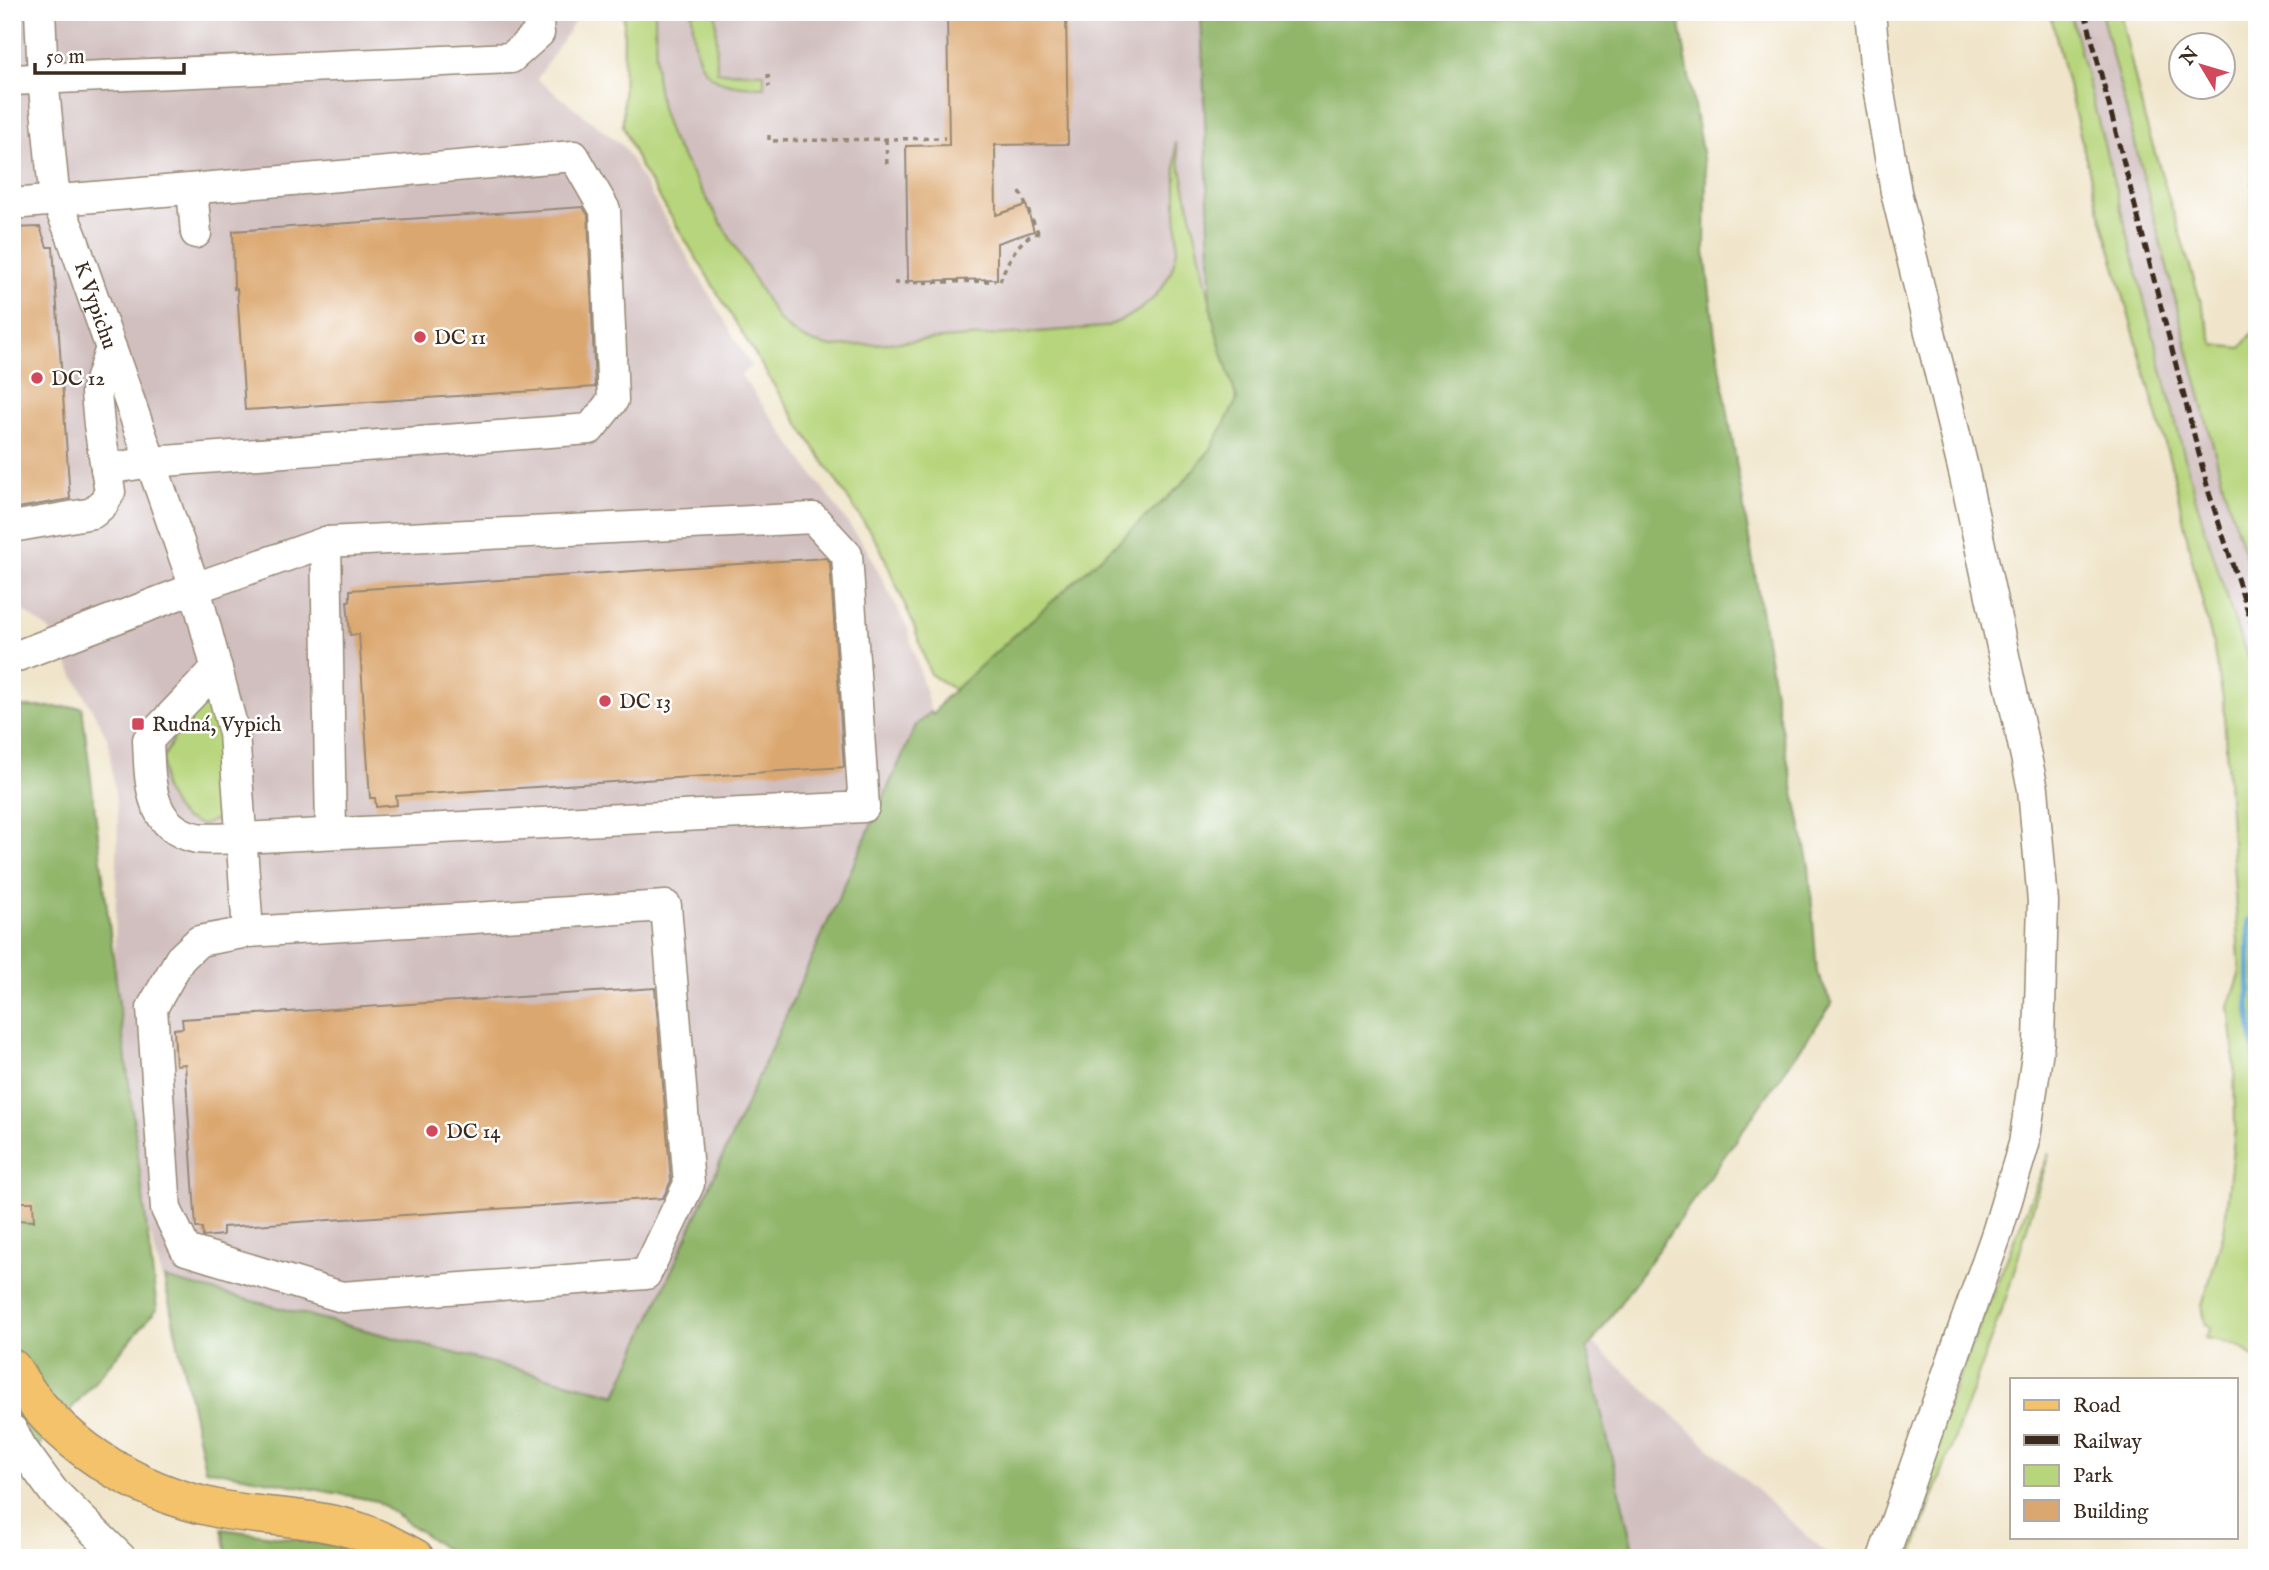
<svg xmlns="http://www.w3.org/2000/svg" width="2269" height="1570" font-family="'IM FELL English',serif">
	<rect width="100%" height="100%" fill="#fff"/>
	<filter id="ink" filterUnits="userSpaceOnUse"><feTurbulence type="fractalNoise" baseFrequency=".0143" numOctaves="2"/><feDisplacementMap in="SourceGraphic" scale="14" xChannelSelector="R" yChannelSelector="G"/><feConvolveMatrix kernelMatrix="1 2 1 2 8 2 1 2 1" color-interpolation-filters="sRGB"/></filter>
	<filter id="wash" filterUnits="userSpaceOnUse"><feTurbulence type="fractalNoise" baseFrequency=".00686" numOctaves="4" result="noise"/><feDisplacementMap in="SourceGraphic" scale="28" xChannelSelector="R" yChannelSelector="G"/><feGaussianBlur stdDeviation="1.57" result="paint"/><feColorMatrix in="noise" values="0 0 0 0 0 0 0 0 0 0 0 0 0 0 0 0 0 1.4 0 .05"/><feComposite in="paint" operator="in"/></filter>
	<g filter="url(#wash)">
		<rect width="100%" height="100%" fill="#f0e5ca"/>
		<path fill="#d1bfbf" d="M 12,12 L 581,12 L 537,79 L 623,146 L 751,366 L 741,375 L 866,548 L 907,627 L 931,712 L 916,726 L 616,1395 L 162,1278 L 125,1139 L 112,1053 L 118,818 L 108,739 L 50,631 L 12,602 Z
			M 655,12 L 1201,12 L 1211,283 L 1208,291 L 1176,147 L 1177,246 L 1170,272 L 1160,292 L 1144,308 L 1125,320 L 1104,327 L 837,347 L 817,344 L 802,339 L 788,330 L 777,318 L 671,138 L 661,108 L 656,76 Z
			M 2070,12 L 2101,12 L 2224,488 L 2257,593 L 2257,678 L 2239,636 L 2195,497 Z
			M 1593,1343 L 1832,1558 L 1635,1558 L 1587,1350 Z"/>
		<path fill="#b7d57b" stroke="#79804c" stroke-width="2" d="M 624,12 L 655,12 L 656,76 L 661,108 L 671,138 L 777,318 C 793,335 809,343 833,347 L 1104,327 C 1142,314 1170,292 1177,249 C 1178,237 1177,224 1176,212 C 1176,188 1176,165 1175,142 L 1217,332 L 1237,400 L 1211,449 L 1180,486 L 955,690 L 930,674 L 914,626 L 880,547 L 781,397 L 639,164 L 623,126 Z
			M 692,12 L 716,12 L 717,72 L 764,73 L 764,87 C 703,87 695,71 692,12 Z
			M 2050,12 L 2070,12 L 2195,497 L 2239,636 L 2257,678 L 2257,1362 C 2245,1343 2226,1342 2205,1338 L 2211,1328 L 2206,1325 L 2202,1306 L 2224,1232 L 2235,1128 L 2234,1052 L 2229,1006 L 2240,975 L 2223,698 L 2212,640 L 2191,555 L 2173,472 L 2095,195 Z
			M 2101,12 L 2120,12 L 2144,117 L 2214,345 L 2241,348 L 2254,331 L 2257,323 L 2257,593 L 2224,488 Z
			M 2257,63 L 2257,292 L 2253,260 L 2252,109 Z
			M 212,703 L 218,705 L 228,809 L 217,819 L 202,825 L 183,818 L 175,809 L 163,787 L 163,758 L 175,736 L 201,705 Z
			M 2049,1153 L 2007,1295 L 1911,1558 L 1884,1558 L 1917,1482 Z"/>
		<path fill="#91b66b" stroke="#667044" stroke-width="2" d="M 1201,12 L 1678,12 L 1706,176 L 1705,251 L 1715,336 L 1780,723 L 1809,866 L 1817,973 L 1832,1004 L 1587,1350 L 1635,1558 L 458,1558 L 377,1501 L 205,1469 L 164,1278 L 616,1395 L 916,725 L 931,712 L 933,715 L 943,700 L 1180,486 L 1211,449 L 1237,400 C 1230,376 1203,303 1211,283 Z
			M 12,707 L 82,707 L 157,1309 L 12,1478 Z
			M 222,1529 L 359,1548 L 375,1558 L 228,1558 Z"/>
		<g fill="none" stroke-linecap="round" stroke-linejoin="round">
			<path stroke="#5fa3d4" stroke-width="6" d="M 2249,920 L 2249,1009 L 2257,1072"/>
		</g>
		<g id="blocks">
			<path fill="#dba770" d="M 947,12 L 1066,12 L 1068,144 L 995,145 L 996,215 L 1026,205 L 1034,231 L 997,243 L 997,279 L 908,281 L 906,146 L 949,145 Z
				M 583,207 L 588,215 L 595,387 L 245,410 L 237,288 L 234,289 L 233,231 Z
				M 40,227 L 47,247 L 53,247 L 70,499 L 12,509 L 12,228 Z
				M 826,558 L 830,562 L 844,767 L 396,796 L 397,805 L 376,807 L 375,798 L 370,798 L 359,634 L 350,635 L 347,601 L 350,601 L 350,590 Z
				M 655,988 L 671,1181 L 663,1198 L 223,1227 L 223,1235 L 203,1237 L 202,1228 L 196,1228 L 185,1064 L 176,1065 L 174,1029 L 183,1028 L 182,1019 Z
				M 12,1202 L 33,1202 L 34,1221 L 12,1220 Z"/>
		</g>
	</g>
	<g filter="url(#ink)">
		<use href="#blocks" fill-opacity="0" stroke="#968874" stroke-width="2"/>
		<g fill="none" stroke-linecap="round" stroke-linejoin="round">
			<defs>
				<g id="minor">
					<path id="s1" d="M 40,12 L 43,78 L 53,182 L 57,201 L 72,237 L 195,588 L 234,733 L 248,932"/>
					<path d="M 1870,12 L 1876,75 L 1896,192 L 1964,472 L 2033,789 L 2043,902 L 2039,1042 L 2024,1144 L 1997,1233 L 1883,1558"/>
					<path d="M 12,80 L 511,58 L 539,33 L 537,12"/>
					<path d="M 192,189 L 196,233"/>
					<path d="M 12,204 L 574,156 L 605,210 L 613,400 L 590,429 L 152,462 L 106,469"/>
					<path d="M 12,527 L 93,513 L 103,504 L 110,492 L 99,425 L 96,393 L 111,348"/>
					<path d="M 326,542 L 331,833"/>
					<path d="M 12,658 L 195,588 L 326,542 L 813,518 L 847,555 L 864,807 L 241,838 C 227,838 210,840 197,838 C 148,828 150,780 148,740 L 217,668"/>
					<path d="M 666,906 L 689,1184 L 646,1274 L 342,1297 L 186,1250 L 166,1209 L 152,1008 L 180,959 L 199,941 L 248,932 Z"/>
					<path d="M 12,1430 L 21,1447 L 53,1491 L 121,1558"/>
				</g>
				<path id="major" d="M 12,1368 C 55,1443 135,1492 219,1509 C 265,1518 316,1516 361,1532 C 380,1539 397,1548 415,1558"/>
			</defs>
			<use href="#minor" stroke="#968874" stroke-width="33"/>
			<use href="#major" stroke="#968874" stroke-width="40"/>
			<path stroke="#968874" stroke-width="3.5" stroke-dasharray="5 5" stroke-linecap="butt" d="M 768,74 L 769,87
				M 769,135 L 769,141 L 945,138
				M 886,139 L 887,167
				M 1020,192 L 1038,232
				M 1000,281 C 1007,262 1021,232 1044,232
				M 894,283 L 995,281"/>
			<use href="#minor" stroke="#fff" stroke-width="30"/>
			<use href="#major" stroke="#f3c26a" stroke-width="37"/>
			<path stroke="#3b2a1e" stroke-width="5" stroke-dasharray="10 5" stroke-linecap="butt" d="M 2085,12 L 2209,493 L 2257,639"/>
		</g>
	</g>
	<g fill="#d1495b" stroke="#fff" stroke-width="2.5">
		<circle cx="420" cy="337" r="7"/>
		<circle cx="37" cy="378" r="7"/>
		<circle cx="605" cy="701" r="7"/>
		<rect x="131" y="717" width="14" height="14" rx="3.5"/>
		<circle cx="432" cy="1131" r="7"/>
	</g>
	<g text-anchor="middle" stroke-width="5" stroke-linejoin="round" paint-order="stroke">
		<g font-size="21" fill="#3b2a1e" stroke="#fff">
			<text dy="7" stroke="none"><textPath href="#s1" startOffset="301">K Vypichu</textPath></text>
		</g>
		<g font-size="21" fill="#3b2a1e" stroke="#fff" text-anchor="start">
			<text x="434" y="344">DC 11</text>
			<text x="51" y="385">DC 12</text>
			<text x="619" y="708">DC 13</text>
			<text x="152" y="731">Rudná, Vypich</text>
			<text x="446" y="1138">DC 14</text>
		</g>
	</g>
	<rect width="2269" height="1570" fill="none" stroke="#fff" stroke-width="42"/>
	<rect x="2010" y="1378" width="228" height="161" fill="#ffffff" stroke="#b1aaa5" stroke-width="2"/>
	<rect x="2024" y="1400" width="35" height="10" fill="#f3c26a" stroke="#b1aaa5" stroke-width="2"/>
	<text x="2073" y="1412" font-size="21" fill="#3b2a1e">Road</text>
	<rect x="2024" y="1435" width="35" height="10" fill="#3b2a1e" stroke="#b1aaa5" stroke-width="2"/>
	<text x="2073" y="1448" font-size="21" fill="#3b2a1e">Railway</text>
	<rect x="2024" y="1465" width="35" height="21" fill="#b7d57b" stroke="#b1aaa5" stroke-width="2"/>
	<text x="2073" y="1482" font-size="21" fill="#3b2a1e">Park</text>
	<rect x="2024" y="1500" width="35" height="21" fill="#dba770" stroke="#b1aaa5" stroke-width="2"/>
	<text x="2073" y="1518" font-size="21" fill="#3b2a1e">Building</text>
	<g transform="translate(2202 66) rotate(308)"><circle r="33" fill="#ffffff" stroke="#b1aaa5" stroke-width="2"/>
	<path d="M0-5L12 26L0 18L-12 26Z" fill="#d1495b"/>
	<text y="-10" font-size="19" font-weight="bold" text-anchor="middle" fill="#3b2a1e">N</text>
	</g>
	<path d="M35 63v10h149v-10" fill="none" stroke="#3b2a1e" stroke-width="3.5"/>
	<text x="46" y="63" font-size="21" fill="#3b2a1e" stroke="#ffffff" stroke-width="5" paint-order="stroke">50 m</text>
</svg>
